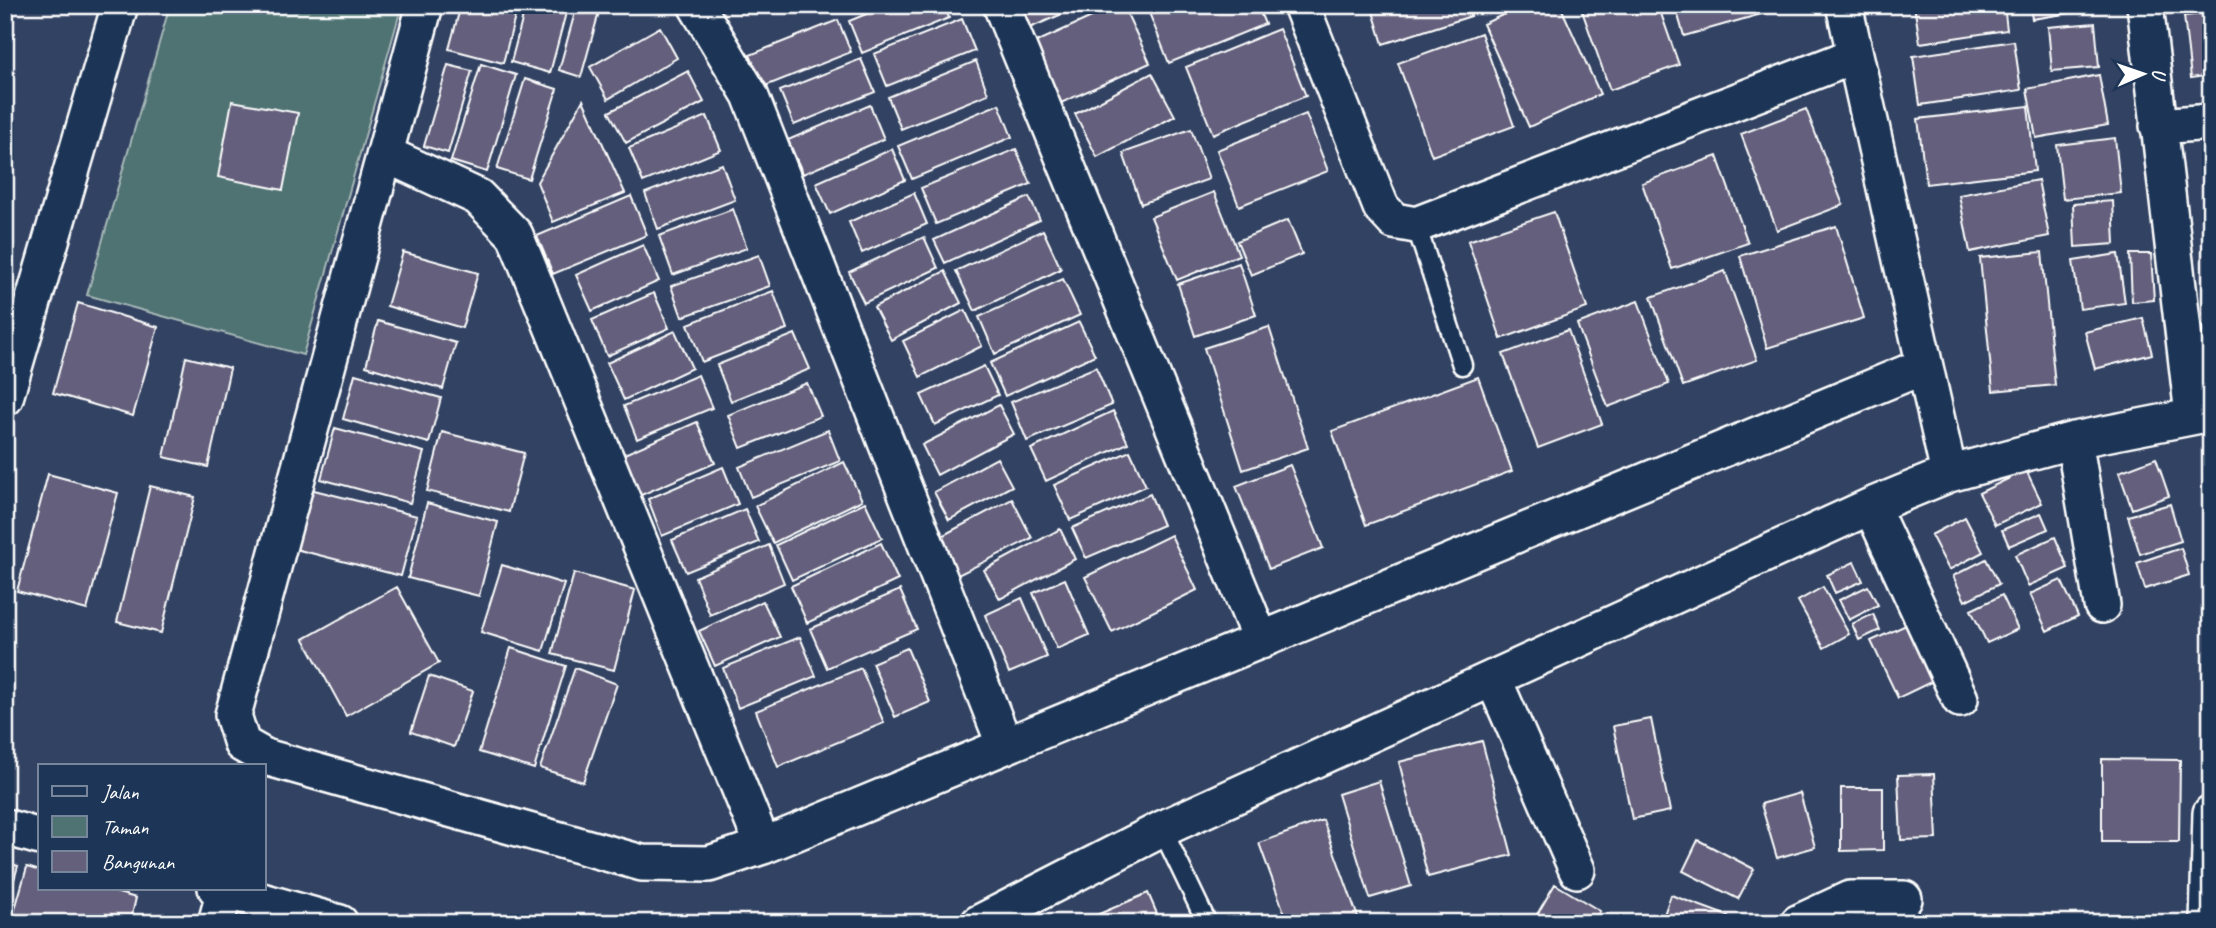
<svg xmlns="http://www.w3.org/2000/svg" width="2216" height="928" font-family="Caveat,sans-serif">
	<rect width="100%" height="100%" fill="#324262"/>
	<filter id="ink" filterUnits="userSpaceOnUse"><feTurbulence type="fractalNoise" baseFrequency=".0143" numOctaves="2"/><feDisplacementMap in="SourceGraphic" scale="14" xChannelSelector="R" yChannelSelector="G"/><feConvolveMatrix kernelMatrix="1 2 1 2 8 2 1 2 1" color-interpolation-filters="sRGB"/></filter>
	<g filter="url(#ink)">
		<path fill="#4f7272" stroke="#a7b8b8" stroke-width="2" d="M 170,5 L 402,5 L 303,355 L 87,295 Z"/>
		<path fill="#645f7b" stroke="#fff" stroke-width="2" d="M 461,5 L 518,5 L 503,63 L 449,49 Z
			M 526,5 L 568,5 L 550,73 L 511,62 Z
			M 577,5 L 601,5 L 581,77 L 559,70 Z
			M 835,5 L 860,5 L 838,13 Z
			M 888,5 L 944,5 L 949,18 L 862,53 L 849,21 Z
			M 1015,5 L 1083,5 L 1025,30 Z
			M 1118,5 L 1123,5 L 1150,63 L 1061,103 L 1034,43 Z
			M 1146,5 L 1257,5 L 1265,24 L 1169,63 Z
			M 1371,5 L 1467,5 L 1471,16 L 1383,44 Z
			M 1524,5 L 1560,5 L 1600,94 L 1529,127 L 1483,24 Z
			M 1580,5 L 1658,5 L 1679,65 L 1610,90 Z
			M 1675,5 L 1786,5 L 1786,7 L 1684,36 Z
			M 1914,5 L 2004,5 L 2007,30 L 1920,43 Z
			M 2030,5 L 2101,5 L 2101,8 L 2032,19 Z
			M 2211,13 L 2211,75 L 2191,78 L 2184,16 Z
			M 962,19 L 975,51 L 887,86 L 874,54 Z
			M 838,20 L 851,52 L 763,87 L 750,55 Z
			M 2095,23 L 2099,67 L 2052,71 L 2048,27 Z
			M 660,27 L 677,58 L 608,99 L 590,67 Z
			M 1279,29 L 1306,96 L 1213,134 L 1186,67 Z
			M 1481,33 L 1514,126 L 1432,156 L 1398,63 Z
			M 2014,41 L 2021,90 L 1920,105 L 1913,56 Z
			M 861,59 L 875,92 L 794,125 L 780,91 Z
			M 976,61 L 988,94 L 901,129 L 888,97 Z
			M 481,64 L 516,75 L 487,172 L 451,161 Z
			M 448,65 L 472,71 L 448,153 L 424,146 Z
			M 688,71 L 704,102 L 626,143 L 609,112 Z
			M 1152,73 L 1175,116 L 1097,157 L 1075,114 Z
			M 2099,75 L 2108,125 L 2036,138 L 2027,89 Z
			M 525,79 L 557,89 L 529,179 L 497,169 Z
			M 583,100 L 625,193 L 553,222 L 537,182 Z
			M 232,101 L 298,113 L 283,190 L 218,177 Z
			M 999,104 L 1012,137 L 912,179 L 898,146 Z
			M 870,105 L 884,139 L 803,174 L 788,140 Z
			M 2028,106 L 2035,171 L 1926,184 L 1918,119 Z
			M 1806,109 L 1843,205 L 1777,230 L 1741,134 Z
			M 1306,114 L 1328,171 L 1239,206 L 1217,150 Z
			M 707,116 L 721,150 L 643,182 L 629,148 Z
			M 1191,129 L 1209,179 L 1141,204 L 1123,153 Z
			M 2115,138 L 2121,193 L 2063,199 L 2057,145 Z
			M 892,149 L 905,180 L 830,214 L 816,183 Z
			M 1016,149 L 1031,184 L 936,224 L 921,188 Z
			M 1717,156 L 1748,243 L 1672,269 L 1642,183 Z
			M 722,164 L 735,200 L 658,229 L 645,193 Z
			M 2038,180 L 2049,236 L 1970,252 L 1959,195 Z
			M 1214,192 L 1239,255 L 1177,280 L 1151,217 Z
			M 914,193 L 927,224 L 862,253 L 849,222 Z
			M 631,196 L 647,235 L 553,274 L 537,236 Z
			M 1029,197 L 1040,220 L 945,263 L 934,240 Z
			M 2113,201 L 2115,244 L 2075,247 L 2073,204 Z
			M 733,209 L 747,248 L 673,275 L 659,236 Z
			M 1554,212 L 1587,308 L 1501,339 L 1468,241 Z
			M 1288,220 L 1302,254 L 1251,275 L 1237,241 Z
			M 1836,226 L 1864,318 L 1767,348 L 1740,256 Z
			M 1043,230 L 1061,269 L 975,311 L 956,271 Z
			M 924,237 L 938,268 L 864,303 L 849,272 Z
			M 643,245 L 659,281 L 592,311 L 576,275 Z
			M 403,252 L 478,273 L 462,328 L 387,306 Z
			M 2042,252 L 2055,385 L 1993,391 L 1980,258 Z
			M 2118,254 L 2125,303 L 2080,309 L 2073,261 Z
			M 2130,254 L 2151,254 L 2154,300 L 2132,302 Z
			M 759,255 L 770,286 L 682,317 L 671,286 Z
			M 1239,263 L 1256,315 L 1195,336 L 1178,284 Z
			M 945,271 L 961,303 L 891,340 L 874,307 Z
			M 1725,271 L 1757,360 L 1683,386 L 1651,297 Z
			M 1063,279 L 1080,315 L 995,354 L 979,317 Z
			M 773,291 L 787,329 L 702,362 L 688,324 Z
			M 654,293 L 669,328 L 607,356 L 592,320 Z
			M 1638,301 L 1669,384 L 1608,407 L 1577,324 Z
			M 78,303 L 158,327 L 133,416 L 53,393 Z
			M 965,310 L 982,346 L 920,377 L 903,341 Z
			M 2143,318 L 2152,354 L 2095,369 L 2085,332 Z
			M 378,321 L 456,343 L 443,389 L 366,366 Z
			M 1079,322 L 1095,355 L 1005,396 L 990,363 Z
			M 1269,327 L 1308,448 L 1243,470 L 1204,348 Z
			M 1568,330 L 1602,424 L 1538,448 L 1503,354 Z
			M 675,331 L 692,368 L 624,400 L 607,363 Z
			M 795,334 L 810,369 L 731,401 L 717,365 Z
			M 186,357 L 230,368 L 208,467 L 164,457 Z
			M 984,366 L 998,395 L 935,425 L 921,395 Z
			M 1096,367 L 1112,405 L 1027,441 L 1011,402 Z
			M 355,374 L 441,398 L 429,443 L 343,419 Z
			M 698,375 L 712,408 L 637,439 L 624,406 Z
			M 1478,377 L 1512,471 L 1366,525 L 1332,431 Z
			M 807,383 L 821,416 L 741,448 L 728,415 Z
			M 999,405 L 1014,434 L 937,475 L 922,445 Z
			M 1113,411 L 1128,443 L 1046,481 L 1031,449 Z
			M 697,422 L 715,463 L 639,496 L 622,455 Z
			M 335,428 L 424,452 L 410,503 L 321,479 Z
			M 828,430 L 840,461 L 751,497 L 739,467 Z
			M 442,432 L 524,453 L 509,512 L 427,491 Z
			M 1130,451 L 1146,486 L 1070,520 L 1054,485 Z
			M 997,458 L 1012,486 L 949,520 L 934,492 Z
			M 2156,458 L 2169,496 L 2132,509 L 2119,472 Z
			M 844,462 L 862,500 L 773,543 L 755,506 Z
			M 1290,465 L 1323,548 L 1269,569 L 1236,486 Z
			M 723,467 L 738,504 L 662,536 L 648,499 Z
			M 2026,470 L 2042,503 L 1995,525 L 1979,493 Z
			M 48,474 L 118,493 L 87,610 L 17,591 Z
			M 150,486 L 195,497 L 161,633 L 117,622 Z
			M 310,489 L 417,516 L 401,576 L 295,549 Z
			M 1150,494 L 1163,525 L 1086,558 L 1072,528 Z
			M 1012,499 L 1032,538 L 952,578 L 934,540 Z
			M 865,502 L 882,538 L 792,580 L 776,545 Z
			M 427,503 L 498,522 L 479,596 L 408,578 Z
			M 2170,504 L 2181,541 L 2140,554 L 2128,516 Z
			M 745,509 L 759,542 L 686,572 L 672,540 Z
			M 2041,513 L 2048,529 L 2009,546 L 2002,530 Z
			M 1965,517 L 1983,552 L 1949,570 L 1931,535 Z
			M 1060,529 L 1075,559 L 1000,599 L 984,570 Z
			M 1171,535 L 1197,590 L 1112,632 L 1085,577 Z
			M 2055,537 L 2068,568 L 2028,586 L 2015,555 Z
			M 881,543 L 898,580 L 807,623 L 791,586 Z
			M 769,545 L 784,583 L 710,615 L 695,577 Z
			M 2181,548 L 2189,575 L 2145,589 L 2137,563 Z
			M 1986,559 L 1999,584 L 1965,601 L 1953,576 Z
			M 1854,562 L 1863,581 L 1835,593 L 1827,575 Z
			M 502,565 L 564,584 L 543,651 L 481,632 Z
			M 574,573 L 635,590 L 614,670 L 552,654 Z
			M 1065,579 L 1089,635 L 1057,649 L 1033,593 Z
			M 2061,580 L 2078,616 L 2047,631 L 2030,594 Z
			M 1868,586 L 1878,605 L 1849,620 L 1839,600 Z
			M 397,587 L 439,663 L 346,716 L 304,639 Z
			M 1823,587 L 1849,634 L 1824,648 L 1798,601 Z
			M 900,590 L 917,629 L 827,668 L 810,629 Z
			M 2002,595 L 2018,629 L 1987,643 L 1971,610 Z
			M 1022,598 L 1047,657 L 1009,673 L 985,615 Z
			M 763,601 L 780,637 L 715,666 L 699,631 Z
			M 1873,614 L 1880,630 L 1859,640 L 1852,624 Z
			M 1906,625 L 1933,681 L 1898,698 L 1871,641 Z
			M 800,637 L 816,676 L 738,708 L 723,668 Z
			M 511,648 L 566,666 L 534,769 L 479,752 Z
			M 907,648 L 930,702 L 895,717 L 872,663 Z
			M 575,668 L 617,684 L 583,782 L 540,768 Z
			M 861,668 L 884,723 L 778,767 L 756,711 Z
			M 429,676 L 473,691 L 454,747 L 411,732 Z
			M 1651,719 L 1670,811 L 1632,819 L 1613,726 Z
			M 1482,741 L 1512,855 L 1428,877 L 1399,762 Z
			M 2102,759 L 2180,760 L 2179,842 L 2102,842 Z
			M 1934,774 L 1937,839 L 1901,840 L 1898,775 Z
			M 1379,781 L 1411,886 L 1370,898 L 1338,794 Z
			M 1841,788 L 1883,788 L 1883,850 L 1841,851 Z
			M 1800,793 L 1815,847 L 1777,858 L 1761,804 Z
			M 1323,820 L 1360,923 L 1288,923 L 1259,843 Z
			M 1698,840 L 1754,869 L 1738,899 L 1683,871 Z
			M 5,862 L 18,866 L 5,911 Z
			M 27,867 L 40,871 L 40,888 L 101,888 L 136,898 L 130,923 L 11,923 Z
			M 1555,884 L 1600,911 L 1593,923 L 1532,923 Z
			M 1148,893 L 1161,923 L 1078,923 Z
			M 1671,895 L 1728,916 L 1725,923 L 1661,923 Z"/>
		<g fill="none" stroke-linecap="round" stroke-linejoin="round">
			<defs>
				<path id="lane" d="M 1416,225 L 1462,365
					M 1162,829 L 1207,923"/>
				<path id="street" d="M 425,5 L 233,715 L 242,744 L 265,757 L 642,863 L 709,864 L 763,846 L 1924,366
					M 696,5 L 750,95 L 1005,746
					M 1001,5 L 1261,641
					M 1301,5 L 1381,207 L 1394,221 L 1416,225 L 1854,56
					M 1844,5 L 1949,474
					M 2145,5 L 2193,415
					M 2158,126 L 2211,122
					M 385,154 L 478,197 L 515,235 L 763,846
					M 5,398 L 120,5
					M 2074,440 L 2102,605
					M 1871,506 L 1960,699
					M 1493,678 L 1577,870
					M 5,827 L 40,837
					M 216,888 L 340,923
					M 216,923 L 225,890
					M 979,923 L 1162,829 L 1871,506 L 1949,474 L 2074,440 L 2211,413
					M 1798,923 L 1850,899 L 1904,899
					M 2208,923 L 2211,813"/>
			</defs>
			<use href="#lane" stroke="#fff" stroke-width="23"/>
			<use href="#street" stroke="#fff" stroke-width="40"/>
			<use href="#lane" stroke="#1d3557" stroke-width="18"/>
			<use href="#street" stroke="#1d3557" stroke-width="35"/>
		</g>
	</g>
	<rect width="2216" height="928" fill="none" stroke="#1d3557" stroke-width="28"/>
	<rect x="14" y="14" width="2188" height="900" fill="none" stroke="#fff" stroke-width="2.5" filter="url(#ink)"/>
	<rect x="38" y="764" width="228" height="126" fill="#1d3557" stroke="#77869a" stroke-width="2"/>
	<rect x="52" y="786" width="35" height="10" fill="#1d3557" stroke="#77869a" stroke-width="2"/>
	<text x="102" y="799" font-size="21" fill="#ffffff">Jalan</text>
	<rect x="52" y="816" width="35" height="21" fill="#4f7272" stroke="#77869a" stroke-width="2"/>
	<text x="102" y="834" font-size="21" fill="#ffffff">Taman</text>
	<rect x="52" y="851" width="35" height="21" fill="#645f7b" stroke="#77869a" stroke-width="2"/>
	<text x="102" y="869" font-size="21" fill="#ffffff">Bangunan</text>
	<g transform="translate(2143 74) rotate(88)" stroke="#1d3557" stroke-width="5" paint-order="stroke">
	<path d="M0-5L12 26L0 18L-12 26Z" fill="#ffffff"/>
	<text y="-10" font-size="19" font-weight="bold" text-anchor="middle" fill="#ffffff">U</text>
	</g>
</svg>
